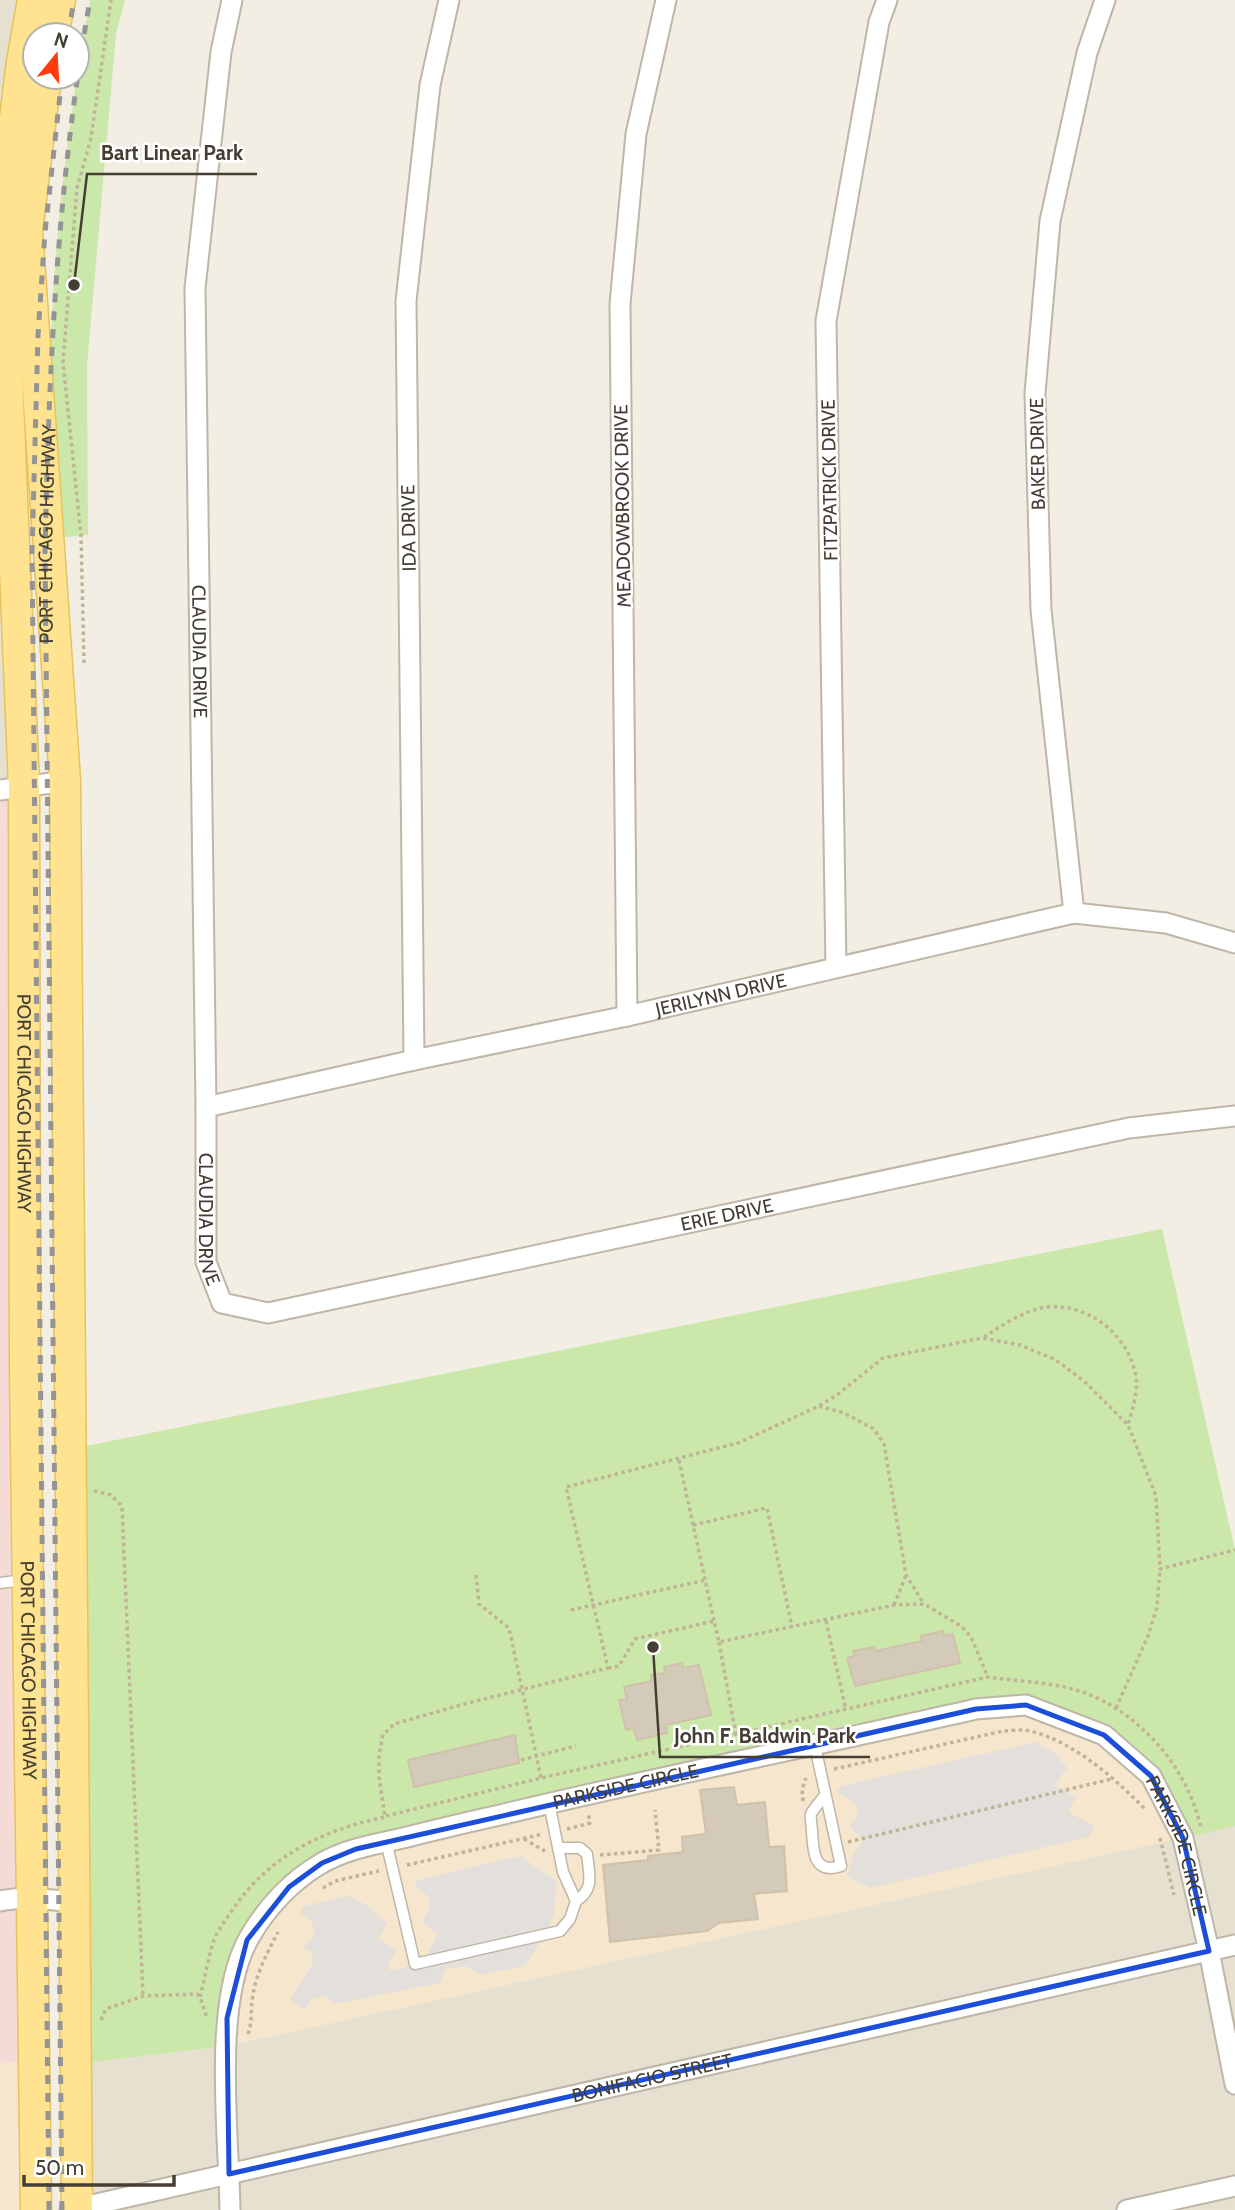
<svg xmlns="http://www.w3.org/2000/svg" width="1235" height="2210" font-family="Cabin,sans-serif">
	<rect width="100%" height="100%" fill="#f2eee3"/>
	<path fill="#e6e0d1" d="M 0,0 L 33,0 L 1,231 L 24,787 L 0,790 Z
		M 1235,1825 L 1235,2210 L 77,2210 L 76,2064 L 226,2046 Z"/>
	<path fill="#f6e6cd" d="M 1026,1705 L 1104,1735 L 1151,1776 L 1183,1838 L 226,2046 L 247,1940 L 322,1863 Z
		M 33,2057 L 36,2210 L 0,2210 L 0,2064 Z"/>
	<path fill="#f4dbd6" d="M 24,787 L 33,2057 L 0,2064 L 0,790 Z"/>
	<path fill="#cbe8aa" d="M 90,0 L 125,0 L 116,34 L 87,366 L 88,535 L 45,539 C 48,437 49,333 58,231 C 65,154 76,77 90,0 Z
		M 1162,1229 L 1235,1550 L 1235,1826 L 1183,1838 L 1150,1776 L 1104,1735 L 1026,1705 L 322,1863 L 247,1940 L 226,2046 L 76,2064 L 71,1449 Z"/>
	<path fill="#e3e0dc" d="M 1036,1742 L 1056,1754 L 1067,1768 L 1055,1785 L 1076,1797 L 1068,1812 L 1095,1826 L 1088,1837 L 871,1888 L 847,1877 L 853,1855 L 864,1840 L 849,1827 L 859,1812 L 854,1803 L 837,1792 L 841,1786 Z
		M 520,1856 L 557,1881 L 554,1913 L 548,1929 L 525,1966 L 481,1975 L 465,1966 L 445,1969 L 440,1983 L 335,2004 L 324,1996 L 312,1999 L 305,2010 L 290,1999 L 313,1963 L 311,1952 L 303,1947 L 315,1934 L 312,1922 L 300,1913 L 304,1906 L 349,1895 L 371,1908 L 387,1924 L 378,1938 L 397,1950 L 388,1964 L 391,1971 L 432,1961 L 429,1950 L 438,1934 L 422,1921 L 430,1908 L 429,1897 L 414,1886 L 418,1880 Z"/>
	<path fill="#d4cab9" stroke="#cfc2ac" stroke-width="2" d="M 943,1631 L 944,1636 L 953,1634 L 960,1663 L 855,1686 L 847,1658 L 855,1656 L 853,1651 L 874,1647 L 875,1651 L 922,1641 L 921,1636 Z
		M 682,1663 L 683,1668 L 699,1665 L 711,1715 L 666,1725 L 667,1733 L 637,1740 L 634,1728 L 626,1730 L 619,1700 L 627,1699 L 624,1687 L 652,1681 L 651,1675 L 665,1673 L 664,1667 Z
		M 515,1735 L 519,1763 L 414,1787 L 408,1760 Z
		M 734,1787 L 737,1805 L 765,1802 L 769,1847 L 784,1846 L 787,1891 L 754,1894 L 758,1919 L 719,1923 L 707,1931 L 610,1942 L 603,1865 L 648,1860 L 648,1856 L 683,1852 L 682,1837 L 706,1834 L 700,1790 Z"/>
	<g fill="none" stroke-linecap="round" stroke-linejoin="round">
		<defs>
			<path id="service" d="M 0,1583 L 23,1580
				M 815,1746 L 841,1866 C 814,1875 813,1852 812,1831 C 812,1827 810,1819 811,1814 C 814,1808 821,1801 825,1795
				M 386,1841 L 415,1964 L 560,1931 L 570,1919 L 576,1901 L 563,1872 L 549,1803
				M 558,1848 L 580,1848 L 587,1854 C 589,1874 595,1889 576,1901"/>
			<g id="minor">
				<path id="s1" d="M 232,0 L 221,52 L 195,288 L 206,1107 L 206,1262 L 222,1303 L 268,1313 L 1129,1128 L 1235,1116"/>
				<path d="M 0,790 L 65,781"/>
				<path d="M 1074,913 L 1041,610 L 1035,393 L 1050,221 L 1087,53 L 1105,0"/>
				<path d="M 836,967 L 826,321 L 879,22 L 887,0"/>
				<path d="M 627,1016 L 620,304 L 636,134 L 666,0"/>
				<path d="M 414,1060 L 406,301 L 430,85 L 449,0"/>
				<path id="s2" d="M 206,1107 L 414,1060 L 627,1016 L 1074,913 L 1166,923 L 1235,943"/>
				<path d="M 0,1901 C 25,1895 50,1900 75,1902"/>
				<path id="s3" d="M 70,2210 L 1235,1945"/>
				<path id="s4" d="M 230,2210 C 229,2135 212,2003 249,1938 C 266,1908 292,1880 322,1863 C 346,1849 376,1844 403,1838 C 435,1830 468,1822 500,1815 C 658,1777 818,1745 976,1709 L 1026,1705 L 1104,1735 L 1151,1776 L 1183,1838 L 1209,1951 L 1235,2084"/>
				<path d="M 1127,2210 L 1235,2186"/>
			</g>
			<g id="primary">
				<path id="s5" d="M 33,0 L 22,62 L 1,231 L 24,787 L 25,1371 L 36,2210"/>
				<path d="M 53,35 L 60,0"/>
				<path d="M 46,77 L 27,231 L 65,781 L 77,2210"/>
			</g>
		</defs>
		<use href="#service" stroke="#beb6a6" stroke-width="13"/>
		<use href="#minor" stroke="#beb6a6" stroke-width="23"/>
		<use href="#primary" stroke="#e7c25d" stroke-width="33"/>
		<path stroke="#c0b397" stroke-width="3.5" stroke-dasharray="3.5 3.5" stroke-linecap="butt" d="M 84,663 L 81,536 L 63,362 L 77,188 L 91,138 L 111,0
			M 984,1337 C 1003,1325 1024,1310 1047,1307 C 1087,1303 1126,1333 1135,1372 C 1139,1390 1133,1407 1128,1425
			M 819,1406 L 844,1413 L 874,1429 L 884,1444 L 906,1575 L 924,1604
			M 679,1460 L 714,1621
			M 94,1491 L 111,1495 L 122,1506 L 143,1996
			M 693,1525 L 767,1508 L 792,1627
			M 476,1575 L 479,1604 L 509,1628 L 541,1778
			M 894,1605 L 906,1575
			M 571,1610 L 706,1580
			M 826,1621 L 846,1710
			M 719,1642 L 736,1735
			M 608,1668 L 619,1666 L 635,1639 L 714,1621 L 719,1642 L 894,1605 L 924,1604 L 961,1626 L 971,1637 L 988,1677
			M 1116,1708 L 1148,1636 L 1157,1607 L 1160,1569
			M 521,1760 L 576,1746
			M 834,1769 L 1003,1731 C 1011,1731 1021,1729 1030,1731 C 1075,1742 1114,1778 1146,1810
			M 803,1801 L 802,1789 L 806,1778
			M 386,1816 L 541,1778 L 988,1677 C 1016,1681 1046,1682 1073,1689 C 1136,1707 1188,1766 1201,1829
			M 567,1829 L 590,1823 L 588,1812
			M 1160,1838 L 1174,1895
			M 524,1839 L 545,1851
			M 848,1842 L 1112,1779
			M 600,1855 L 659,1850 L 655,1810
			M 407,1865 L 543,1834
			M 323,1888 L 335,1881 L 379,1871
			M 200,1997 C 205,1979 208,1958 214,1940 C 218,1930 225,1921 231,1912 C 267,1857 322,1830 385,1817 L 379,1777 L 379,1755 L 383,1735 L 394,1724 L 468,1703 L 608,1668 L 566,1487 L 738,1443 L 819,1406 L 837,1395 L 883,1358 L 982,1338 L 1020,1345 L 1056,1360 L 1085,1382 L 1128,1425 L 1156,1496 L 1160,1569 L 1235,1550
			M 101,2020 L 106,2009 L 143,1996 L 197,1994 L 200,1997 L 207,2018
			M 248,2034 C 253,2020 250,2009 253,1995 C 256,1973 268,1952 278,1932"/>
		<use href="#service" stroke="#fff" stroke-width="10"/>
		<use href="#minor" stroke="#fff" stroke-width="19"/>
		<use href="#primary" stroke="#ffe390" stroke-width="30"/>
		<g stroke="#949494" stroke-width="5" stroke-dasharray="9 9" stroke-linecap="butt">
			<path d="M 68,35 L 74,0"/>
			<path d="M 49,2210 L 32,553 L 38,335 L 45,232 L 62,77"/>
			<path id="s6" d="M 62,2210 L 45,553 C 49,365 57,185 90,0"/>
		</g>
	</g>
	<path fill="none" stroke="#1d4ed8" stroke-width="5" stroke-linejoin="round" d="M 1026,1705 L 1104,1735 L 1151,1776 L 1183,1838 L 1209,1951 L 229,2174 L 227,2018 L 247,1940 L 289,1887 L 322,1863 L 356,1849 L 976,1709 Z"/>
	<g text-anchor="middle" stroke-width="5" stroke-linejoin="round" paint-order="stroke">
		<g font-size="19" fill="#443e33" stroke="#fff">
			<text transform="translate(1037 454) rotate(-91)" y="7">BAKER DRIVE</text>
			<text transform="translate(829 480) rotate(-91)" y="7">FITZPATRICK DRIVE</text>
			<text transform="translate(622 506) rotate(-91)" y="7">MEADOWBROOK DRIVE</text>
			<text transform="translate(408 528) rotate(-91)" y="7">IDA DRIVE</text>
			<text dy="7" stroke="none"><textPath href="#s6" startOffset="1676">PORT CHICAGO HIGHWAY</textPath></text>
			<text dy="7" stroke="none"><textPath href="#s1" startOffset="654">CLAUDIA DRIVE</textPath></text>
			<text dy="7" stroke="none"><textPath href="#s2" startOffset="527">JERILYNN DRIVE</textPath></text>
			<text dy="7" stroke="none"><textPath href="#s5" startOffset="1106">PORT CHICAGO HIGHWAY</textPath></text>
			<text dy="7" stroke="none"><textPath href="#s1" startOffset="1825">ERIE DRIVE</textPath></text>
			<text dy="7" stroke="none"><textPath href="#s1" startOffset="1222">CLAUDIA DRIVE</textPath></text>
			<text dy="7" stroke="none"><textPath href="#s5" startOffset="1673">PORT CHICAGO HIGHWAY</textPath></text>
			<text dy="7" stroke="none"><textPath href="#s4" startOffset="695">PARKSIDE CIRCLE</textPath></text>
			<text dy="7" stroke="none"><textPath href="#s4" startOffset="1325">PARKSIDE CIRCLE</textPath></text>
			<text dy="7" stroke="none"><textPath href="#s3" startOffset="597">BONIFACIO STREET</textPath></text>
		</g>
	</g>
	<path fill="none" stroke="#443e33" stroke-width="2.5" d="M74 285L87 174H257M653 1647L660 1757H870"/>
	<g fill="#443e33" stroke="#fff" stroke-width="2.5">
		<circle cx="74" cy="285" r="7"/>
		<circle cx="653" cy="1647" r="7"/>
	</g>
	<g font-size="21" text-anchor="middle" font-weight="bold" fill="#443e33" stroke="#fff" stroke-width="5" stroke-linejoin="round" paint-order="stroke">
		<text x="172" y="160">Bart Linear Park</text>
		<text x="765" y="1743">John F. Baldwin Park</text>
	</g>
	<g transform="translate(56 56) rotate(18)"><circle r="33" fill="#ffffff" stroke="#b4b2ad" stroke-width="2"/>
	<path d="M0-5L12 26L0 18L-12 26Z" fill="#ff3a0e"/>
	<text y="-10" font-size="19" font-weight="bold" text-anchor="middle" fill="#443e33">N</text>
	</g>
	<path d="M24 2175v10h150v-10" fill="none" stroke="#443e33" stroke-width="3.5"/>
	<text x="35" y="2175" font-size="21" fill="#443e33" stroke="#ffffff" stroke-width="5" paint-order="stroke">50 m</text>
</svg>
